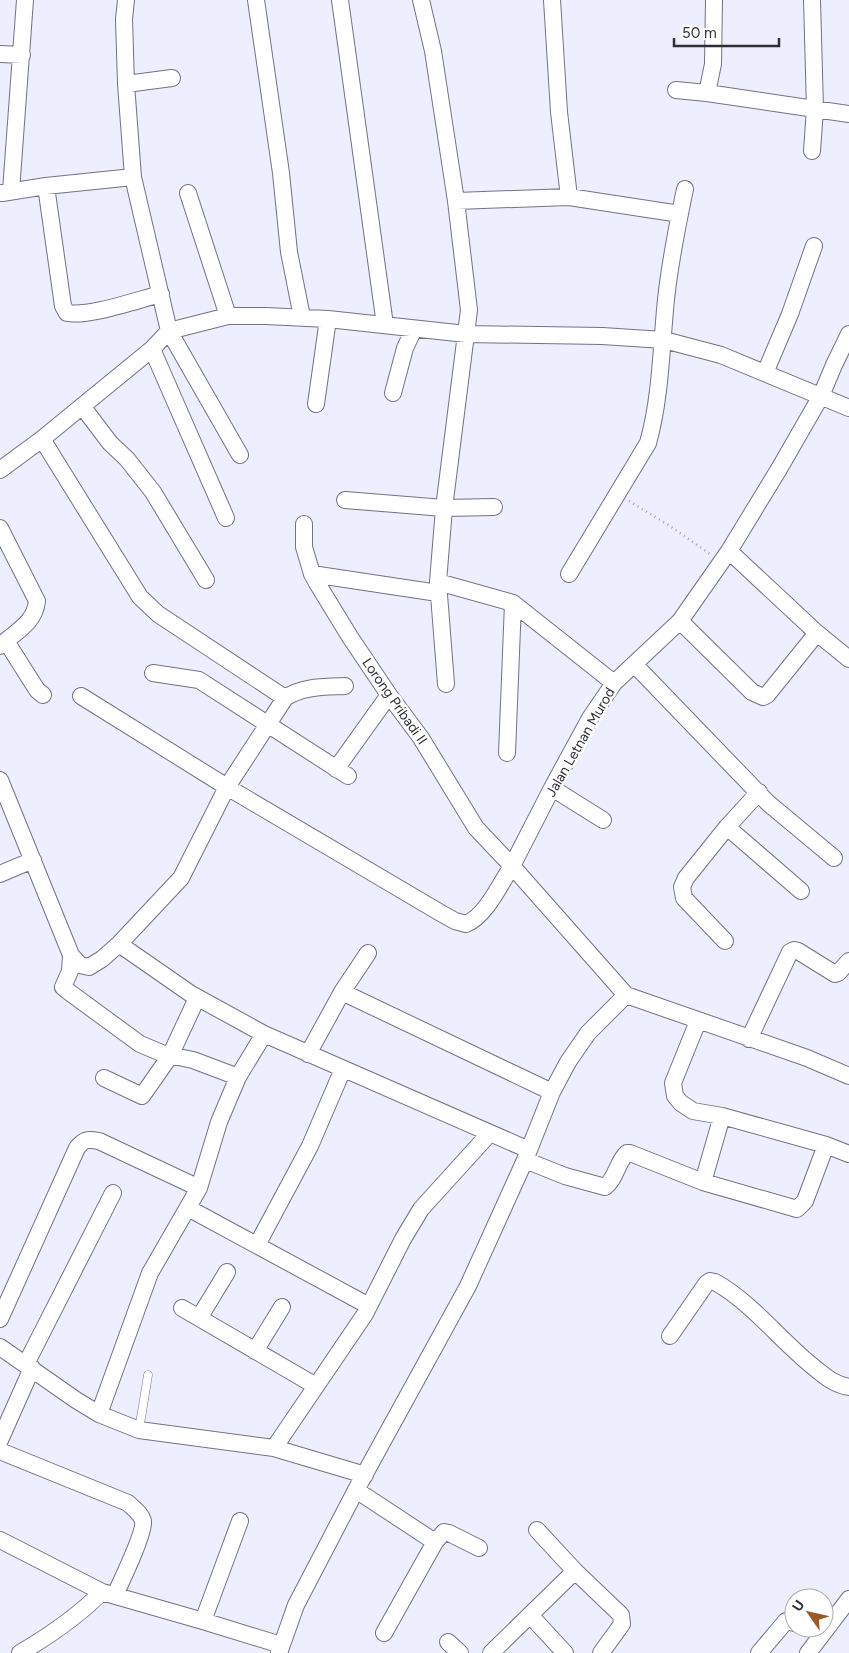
<svg xmlns="http://www.w3.org/2000/svg" width="849" height="1653" font-family="Figtree,sans-serif">
	<rect width="100%" height="100%" fill="#edeffe"/>
	<g fill="none" stroke-linecap="round" stroke-linejoin="round">
		<defs>
			<path id="service" d="M 139,1430 L 148,1375"/>
			<path id="minor" d="M 126,0 L 124,19 L 126,84 L 133,177 L 169,331 L 240,455
				M 256,0 L 281,173 L 289,252 L 302,317
				M 340,0 L 385,325
				M 421,0 L 433,51 L 456,201 L 469,310 L 444,508 L 438,582 L 446,684
				M 552,0 L 559,112 L 569,197
				M 0,54 L 22,55
				M 126,84 L 172,78
				M 676,90 L 707,93 L 713,64 L 714,0
				M 707,93 L 849,114
				M 812,151 L 815,109 L 812,0
				M 46,186 L 63,306 L 67,313 C 89,317 137,300 161,294
				M 11,191 L 25,0
				M 2,193 L 46,186 L 133,177
				M 188,193 L 228,316
				M 456,201 L 569,197 L 680,214
				M 152,349 L 226,518
				M 765,373 L 790,314 L 814,246
				M 393,393 L 405,348 L 414,329
				M 316,404 L 328,319
				M 82,406 L 110,443 L 127,459 L 153,492 L 206,580
				M 42,439 L 140,597 L 158,614 L 285,698
				M 0,470 L 42,439 L 152,349 L 169,331 L 228,316 L 266,316 L 328,319 L 466,334 L 602,336 L 664,340 L 721,355 L 849,408
				M 345,500 L 444,508 L 494,507
				M 0,528 L 37,601 C 35,623 15,632 0,646
				M 729,551 L 817,633 L 849,659
				M 312,574 L 438,593
				M 569,574 L 648,443 C 660,400 661,355 665,310 C 668,271 677,227 685,189
				M 438,582 L 513,603 L 614,683
				M 680,621 L 752,692 L 763,697 L 767,695 L 817,633
				M 6,641 L 37,690 L 43,695
				M 634,664 L 768,803 L 834,858
				M 153,673 L 199,680 L 348,776
				M 81,696 L 227,787 L 439,912 L 455,921 L 466,924 C 486,916 500,884 512,866 L 476,828 L 421,738 L 389,695 L 350,637 L 317,583 L 312,574 L 304,547 L 304,524
				M 507,753 L 513,603
				M 336,769 L 389,695
				M 0,780 L 71,955 L 80,965 L 89,967 L 102,959 L 119,944 L 181,878 L 227,787 L 285,698 C 302,686 325,687 345,686
				M 552,788 L 603,820
				M 727,827 L 801,891
				M 0,874 L 33,860
				M 725,941 L 684,898 L 682,887 L 686,878 L 727,827 L 759,792
				M 119,944 L 191,994 L 264,1034 L 529,1150
				M 71,955 L 70,971 L 63,987 L 69,992 L 140,1044 L 164,1054 L 193,1060 L 238,1077
				M 342,992 L 368,953
				M 626,995 L 512,866 L 552,788 L 590,718 L 614,683 L 680,621 L 729,551 L 779,469 L 821,396 L 834,365 L 849,334
				M 698,1021 L 673,1083 L 675,1096 L 681,1103 L 693,1111 L 722,1116 L 826,1145 L 849,1154
				M 749,1039 L 790,952 L 794,950 L 798,951 L 835,974 L 838,973 L 849,961
				M 308,1054 L 342,992 L 552,1092
				M 104,1078 L 142,1096 L 170,1056 L 197,998
				M 525,1160 L 565,1176 L 605,1187 C 616,1179 617,1162 627,1153 L 630,1153 L 703,1182 L 797,1209 L 805,1201 L 826,1145
				M 703,1182 L 722,1116
				M 188,1208 L 369,1306
				M 257,1245 L 310,1146 L 343,1069
				M 182,1308 L 316,1386
				M 199,1318 L 227,1272
				M 0,1319 L 77,1148 C 84,1139 88,1139 99,1141 L 199,1188
				M 670,1336 L 706,1284 L 710,1281 L 715,1282 C 754,1304 781,1342 816,1369 C 827,1378 834,1384 849,1387
				M 0,1347 L 76,1400 L 99,1414 L 139,1430 L 274,1448 L 365,1475
				M 255,1351 L 282,1307
				M 26,1364 L 113,1193
				M 99,1414 L 150,1273 L 199,1188 L 219,1122 L 238,1077 L 264,1034
				M 0,1440 L 32,1368
				M 274,1448 L 365,1314 L 403,1239 L 421,1209 L 490,1133
				M 0,1451 L 128,1503 C 133,1508 141,1513 143,1521 C 145,1532 121,1582 115,1595
				M 356,1490 L 435,1542
				M 0,1540 L 102,1592 L 203,1621 L 281,1645
				M 575,1571 L 621,1615 L 622,1624 L 601,1653
				M 530,1615 L 565,1653
				M 203,1621 L 240,1521
				M 384,1633 L 435,1542 L 444,1532 L 449,1533 L 479,1548
				M 448,1642 L 460,1653
				M 20,1653 C 49,1636 78,1616 102,1592
				M 279,1653 L 296,1605 L 356,1490 L 468,1286 L 525,1160 L 552,1092 L 568,1062 L 588,1033 L 626,995 L 807,1058 L 849,1076
				M 491,1653 L 575,1571 L 537,1530
				M 759,1653 L 786,1621 L 790,1621 L 794,1623
				M 808,1653 L 849,1599"/>
		</defs>
		<use href="#service" stroke="#717383" stroke-width="9"/>
		<use href="#minor" stroke="#717383" stroke-width="18"/>
		<path stroke="#a2a4b0" stroke-width="2.5" stroke-dasharray="1 4" stroke-linecap="butt" d="M 629,501 L 670,526 L 710,554"/>
		<use href="#service" stroke="#fff" stroke-width="8"/>
		<use href="#minor" stroke="#fff" stroke-width="16"/>
	</g>
	<g text-anchor="middle" stroke-width="5" stroke-linejoin="round" paint-order="stroke">
		<g font-size="14" fill="#2e2f36" stroke="#fff">
			<text transform="translate(395 701) rotate(55)" y="5">Lorong Pribadi II</text>
			<text transform="translate(580 742) rotate(-60)" y="5">Jalan Letnan Murod</text>
		</g>
	</g>
	<g transform="translate(809 1613) rotate(304)"><circle r="24" fill="#ffffff" stroke="#abacaf"/>
	<path d="M0-4L9 19L0 12L-9 19Z" fill="#9a5925"/>
	<text y="-8" font-size="14" font-weight="bold" text-anchor="middle" fill="#2e2f36">U</text>
	</g>
	<path d="M674 38v8h105v-8" fill="none" stroke="#2e2f36" stroke-width="2.5"/>
	<text x="682" y="38" font-size="15" fill="#2e2f36" stroke="#ffffff" stroke-width="4" paint-order="stroke">50 m</text>
</svg>
